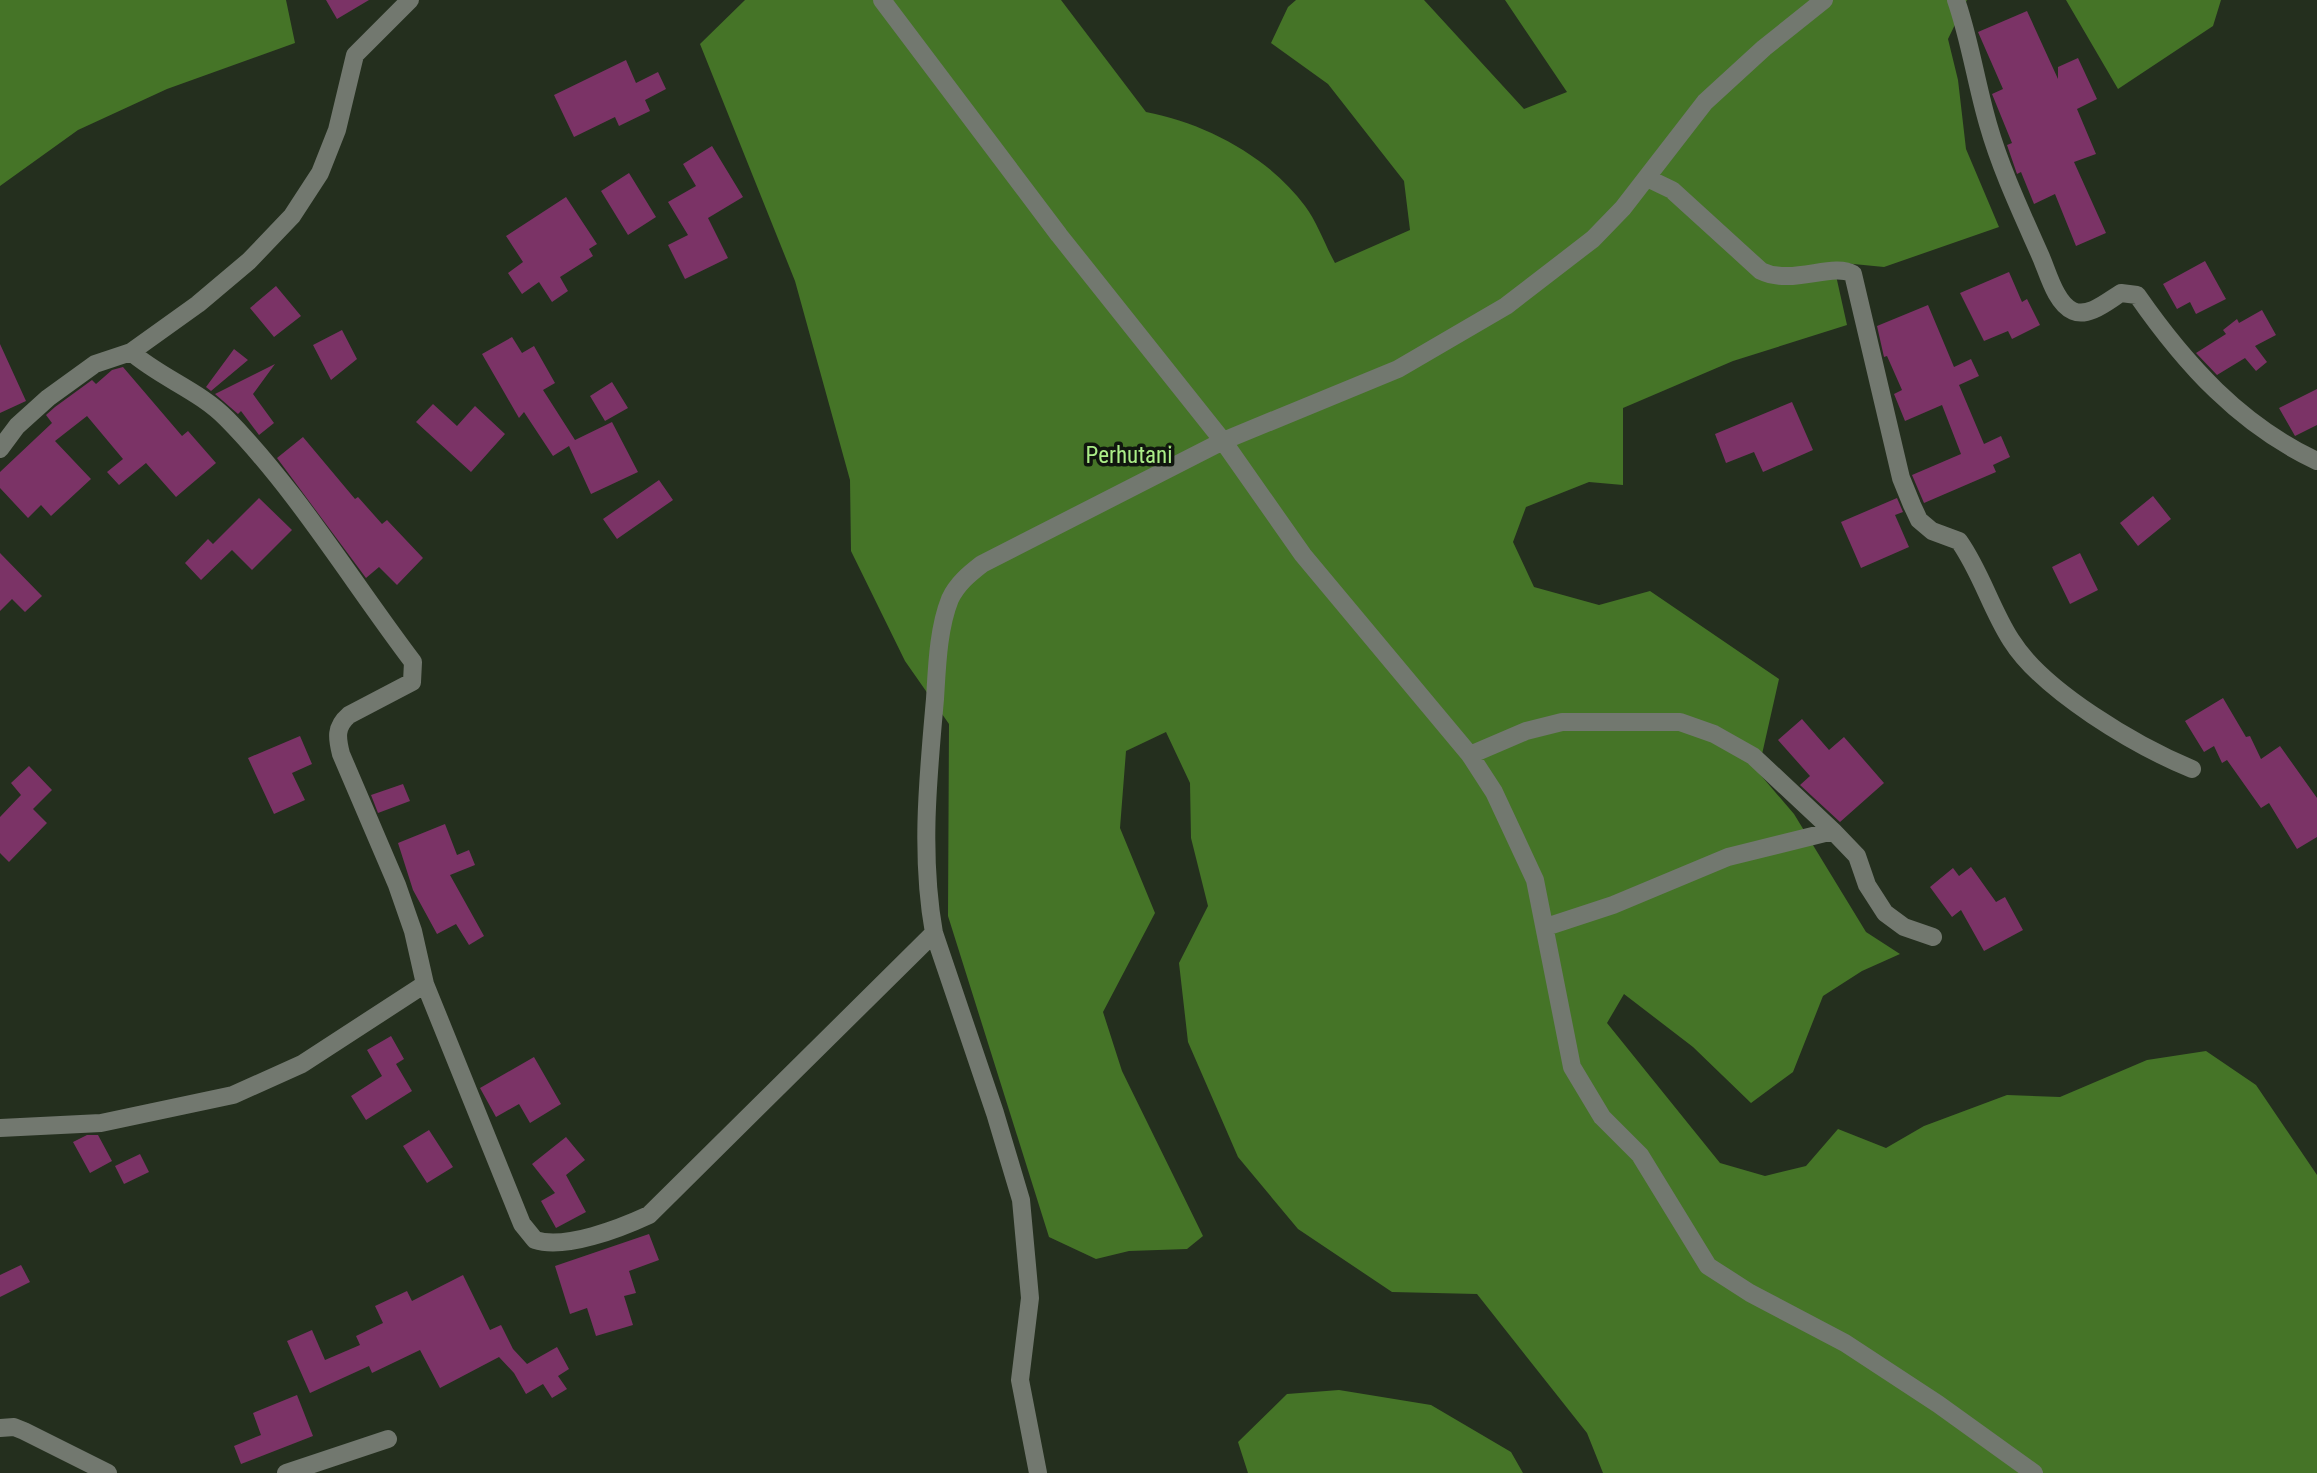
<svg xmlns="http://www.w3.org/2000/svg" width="2317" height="1473" font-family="'Roboto Condensed',sans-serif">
	<rect width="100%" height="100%" fill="#242f1e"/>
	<path fill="#457427" d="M 0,0 L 286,0 L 295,43 L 167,89 L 78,130 L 0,186 Z
		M 745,0 L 1061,0 L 1146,112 C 1205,123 1269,157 1305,206 C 1317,222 1325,245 1335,263 L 1410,230 L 1404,181 L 1328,84 L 1271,43 L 1288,7 L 1296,0 L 1424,0 L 1524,109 L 1567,92 L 1505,0 L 1967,0 L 1948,39 L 1958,80 L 1966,149 L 1999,227 L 1884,267 L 1833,262 L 1847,325 L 1733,361 L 1623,408 L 1623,485 L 1589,482 L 1526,507 L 1513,542 L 1534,587 L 1599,605 L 1650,591 L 1779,679 L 1758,772 L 1794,814 L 1866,932 L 1900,954 L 1862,971 L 1823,996 L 1793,1072 L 1751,1103 L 1693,1047 L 1624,994 L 1607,1023 L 1720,1163 L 1765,1176 L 1806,1166 L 1838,1129 L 1886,1148 L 1924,1126 L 2007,1095 L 2060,1097 L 2147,1060 L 2206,1051 L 2256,1085 L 2317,1175 L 2317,1473 L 1603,1473 L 1587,1433 L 1477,1294 L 1392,1292 L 1298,1229 L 1238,1157 L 1188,1042 L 1179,963 L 1208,906 L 1191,838 L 1190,783 L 1166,732 L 1126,751 L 1120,828 L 1155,913 L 1103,1012 L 1122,1071 L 1203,1236 L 1187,1249 L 1129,1251 L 1096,1259 L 1049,1237 L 948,916 L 949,724 L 905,661 L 851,551 L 850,480 L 795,281 L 700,44 Z
		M 2066,0 L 2221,0 L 2213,26 L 2118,89 Z
		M 1339,1390 L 1431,1405 L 1511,1452 L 1523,1473 L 1248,1473 L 1238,1442 L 1287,1394 Z"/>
	<path fill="#7b3366" d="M 326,0 L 369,0 L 337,19 Z
		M 2027,11 L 2058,79 L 2058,67 L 2078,58 L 2097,99 L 2077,109 L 2096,154 L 2074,162 L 2106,233 L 2076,246 L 2055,194 L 2034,204 L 2021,172 L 2017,174 L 2007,145 L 2012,143 L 1992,94 L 2003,89 L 1978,32 Z
		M 626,60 L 636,83 L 658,72 L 666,89 L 645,100 L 650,111 L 619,126 L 615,117 L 574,137 L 554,95 Z
		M 712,146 L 743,197 L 708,218 L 728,258 L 685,279 L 668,245 L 688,235 L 668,202 L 696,186 L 683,164 Z
		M 629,173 L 656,217 L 628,235 L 601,191 Z
		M 566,197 L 597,244 L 589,249 L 593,256 L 560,277 L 568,291 L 552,302 L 539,282 L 522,294 L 508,273 L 523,262 L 506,236 Z
		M 2205,261 L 2226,299 L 2196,314 L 2190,302 L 2177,309 L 2163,284 Z
		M 2009,272 L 2022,302 L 2027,299 L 2040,325 L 2012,339 L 2008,331 L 1984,341 L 1960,293 Z
		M 276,286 L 301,316 L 274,337 L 250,308 Z
		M 1928,305 L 1954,367 L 1971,359 L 1979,376 L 1959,385 L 1984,444 L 2001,436 L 2010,457 L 1993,465 L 1996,472 L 1924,503 L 1912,475 L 1961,454 L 1942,405 L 1905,421 L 1894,394 L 1902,390 L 1887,356 L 1884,357 L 1877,326 Z
		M 2262,310 L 2276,335 L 2255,346 L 2267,362 L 2256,371 L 2245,358 L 2217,375 L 2196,353 L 2226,334 L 2223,330 L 2237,319 L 2239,323 Z
		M 342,330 L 357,359 L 331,380 L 313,345 Z
		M 512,337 L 522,353 L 534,346 L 555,383 L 543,390 L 575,440 L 612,422 L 638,472 L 591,494 L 569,446 L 553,456 L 524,412 L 519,418 L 482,354 Z
		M 0,344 L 26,401 L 0,413 Z
		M 234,349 L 248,360 L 211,391 L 206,387 Z
		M 275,364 L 253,394 L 274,423 L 259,435 L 241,411 L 238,414 L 215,394 Z
		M 123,367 L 182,436 L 188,431 L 216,463 L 176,497 L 146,463 L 119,485 L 107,472 L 123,459 L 87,416 L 55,441 L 91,479 L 51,516 L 41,505 L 28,518 L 0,488 L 0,472 L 52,423 L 46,415 L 55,407 L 92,380 L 96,384 L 112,370 Z
		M 612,382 L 628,408 L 605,421 L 590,396 Z
		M 2317,389 L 2317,425 L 2295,436 L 2279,408 Z
		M 1792,402 L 1813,450 L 1763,472 L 1754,452 L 1726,463 L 1715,434 Z
		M 433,404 L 457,426 L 475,406 L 505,434 L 471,472 L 416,422 Z
		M 303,437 L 355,499 L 358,497 L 382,524 L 387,520 L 423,558 L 397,585 L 379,567 L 366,578 L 277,458 Z
		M 659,480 L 673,500 L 617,539 L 603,519 Z
		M 2153,496 L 2171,519 L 2138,546 L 2120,523 Z
		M 259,498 L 292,530 L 252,570 L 232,550 L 201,580 L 185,563 L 208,539 L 213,544 Z
		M 1897,498 L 1903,512 L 1895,515 L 1909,547 L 1861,568 L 1841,522 Z
		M 0,553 L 42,596 L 25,612 L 12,599 L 0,611 Z
		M 2080,553 L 2098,590 L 2070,604 L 2052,567 Z
		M 2223,698 L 2246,737 L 2250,736 L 2261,759 L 2280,746 L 2317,798 L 2317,837 L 2297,849 L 2269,803 L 2261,808 L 2227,760 L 2222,763 L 2214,746 L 2204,752 L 2185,721 Z
		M 1802,719 L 1829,750 L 1844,737 L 1884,783 L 1840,822 L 1800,785 L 1810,776 L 1778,740 Z
		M 300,736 L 312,764 L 292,773 L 305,800 L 274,814 L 248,758 Z
		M 29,766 L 52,790 L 33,809 L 47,823 L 9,862 L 0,853 L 0,817 L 21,795 L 11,783 Z
		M 403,784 L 410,801 L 378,813 L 371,795 Z
		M 445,824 L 457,855 L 469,850 L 475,865 L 450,875 L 484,936 L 469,945 L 456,924 L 437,934 L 413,890 L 398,843 Z
		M 1971,867 L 1996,902 L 2005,897 L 2023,930 L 1984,951 L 1961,910 L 1952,917 L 1930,887 L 1953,868 L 1959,876 Z
		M 391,1036 L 404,1059 L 396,1064 L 412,1091 L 366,1120 L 351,1096 L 382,1076 L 367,1050 Z
		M 534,1057 L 561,1104 L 530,1123 L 519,1104 L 496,1117 L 480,1088 Z
		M 429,1130 L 453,1167 L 427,1183 L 403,1146 Z
		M 87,1135 L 98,1135 L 112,1161 L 90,1173 L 73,1142 Z
		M 566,1137 L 585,1160 L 566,1175 L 586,1212 L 556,1228 L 541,1201 L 555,1193 L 532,1164 Z
		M 140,1154 L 149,1172 L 124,1184 L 115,1166 Z
		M 649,1234 L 659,1260 L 629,1271 L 636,1293 L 624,1296 L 633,1325 L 596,1336 L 587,1308 L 570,1314 L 555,1266 Z
		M 21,1265 L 30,1282 L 0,1297 L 0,1275 Z
		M 463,1275 L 490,1330 L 501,1325 L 513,1349 L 527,1364 L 557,1347 L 569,1369 L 558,1376 L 567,1389 L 552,1398 L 543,1384 L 526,1394 L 514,1373 L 499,1357 L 440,1388 L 420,1350 L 372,1373 L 369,1366 L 310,1393 L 287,1341 L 312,1330 L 325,1360 L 360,1345 L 356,1336 L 383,1323 L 375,1306 L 407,1291 L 412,1301 Z
		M 297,1395 L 313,1436 L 241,1464 L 234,1446 L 261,1435 L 253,1413 Z"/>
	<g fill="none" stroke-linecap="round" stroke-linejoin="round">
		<path stroke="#72786f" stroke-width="18" d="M 882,0 L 1059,235 L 1223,441 L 1398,369 L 1506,306 L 1593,239 L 1623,208 L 1705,102 L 1764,48 L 1824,0
			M 1956,0 C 1970,40 1976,83 1988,124 C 2001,170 2022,214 2041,257 C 2048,273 2056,304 2073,311 C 2089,318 2109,300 2121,293 L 2137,295 C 2185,364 2240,425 2317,461
			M 1647,178 L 1672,190 L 1761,271 C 1792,286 1833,262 1853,274 L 1901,478 L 1912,505 L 1919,520 L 1932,531 L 1959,541 C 1981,572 1991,609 2011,640 C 2043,691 2136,746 2192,769
			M 131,352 C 161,378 200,391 227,419 C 296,489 353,583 413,662 L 412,682 L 349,715 C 335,727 337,738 341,754 L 397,885 L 413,931 L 425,984 L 522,1224 L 535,1240 C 565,1250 621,1228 649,1215 L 934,933
			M 0,449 L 17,426 L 48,398 L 95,364 L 131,352 L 198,304 L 249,261 L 292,216 L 320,173 L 337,130 L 355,55 L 410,0
			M 1470,755 L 1526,731 L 1562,722 L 1680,722 L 1714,734 L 1753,756 L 1833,831
			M 1546,927 L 1613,905 L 1728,857 L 1833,831 L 1857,856 L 1867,885 L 1885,913 L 1904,927 L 1933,937
			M 0,1128 L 101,1123 L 233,1095 L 302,1064 L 425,984
			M 0,1428 L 14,1427 L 24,1431 L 108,1473
			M 286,1473 L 388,1439
			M 1038,1473 L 1020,1380 L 1030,1298 L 1021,1200 L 995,1113 L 934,933 C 920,855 928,778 935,699 C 937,667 938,629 950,599 C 957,584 969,574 982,564 L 1223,441 L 1303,555 L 1470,755 L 1494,792 L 1535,880 L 1572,1067 L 1602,1117 L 1640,1155 L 1708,1266 L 1750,1293 L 1845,1343 L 1938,1404 L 2034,1473"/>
	</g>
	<g text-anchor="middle" stroke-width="7" stroke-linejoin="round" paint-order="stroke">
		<g font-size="23" fill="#abed87" stroke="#10160e">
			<text x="1129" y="463">Perhutani</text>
		</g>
	</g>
</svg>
